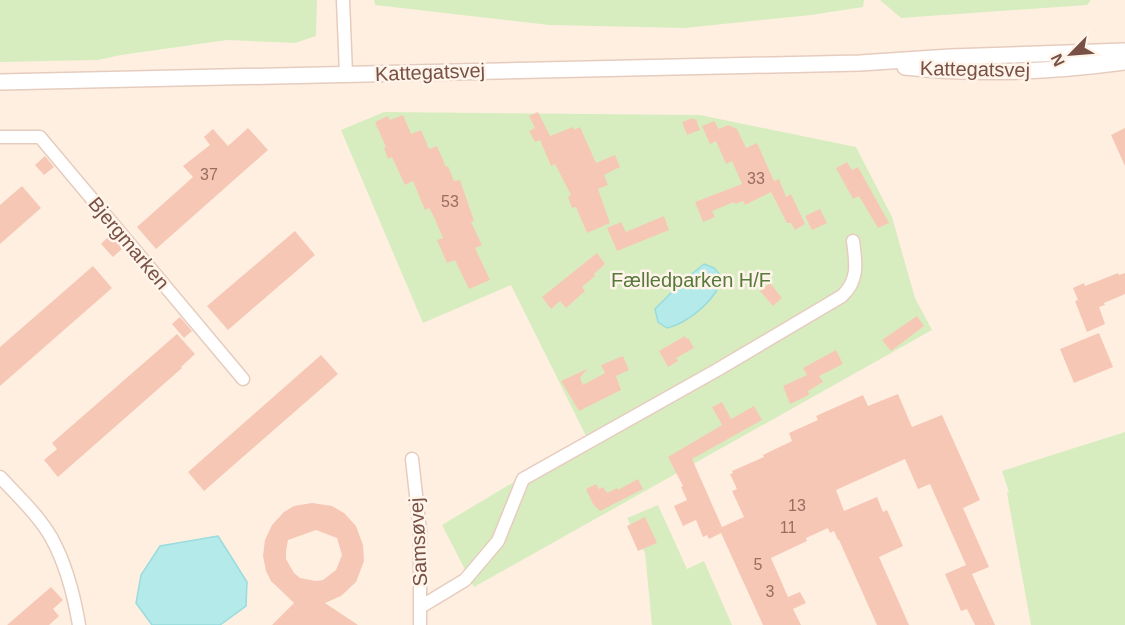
<svg xmlns="http://www.w3.org/2000/svg" width="1125" height="625" font-family="Helvetica,sans-serif">
	<rect width="100%" height="100%" fill="#feefe1"/>
	<path fill="#d8edbf" d="M 0,0 L 317,0 L 316,36 L 295,43 L 227,40 L 121,55 L 98,60 L 0,62 Z
		M 374,0 L 864,0 L 863,7 L 811,15 L 685,28 L 549,25 L 375,5 Z
		M 880,0 L 1091,0 L 1087,5 L 901,18 Z
		M 384,112 L 700,115 L 856,147 L 892,217 L 915,298 L 932,330 L 474,587 L 442,525 L 587,438 L 511,285 L 423,323 L 341,130 Z
		M 1125,432 L 1125,625 L 1031,625 L 1007,493 L 1009,492 L 1002,471 Z
		M 658,505 L 687,569 L 704,561 L 732,625 L 652,625 L 645,553 L 627,518 Z"/>
	<path fill="#b4eaea" stroke="#99dcdd" stroke-width="1.5" d="M 704,264 L 714,268 L 722,277 C 718,299 688,323 667,328 L 658,322 L 655,309 L 682,282 Z
		M 218,536 L 247,582 L 246,606 L 220,625 L 152,625 L 136,603 L 141,575 L 160,546 Z"/>
	<path fill="#f7c7b6" fill-rule="evenodd" d="M 538,112 L 550,136 L 573,127 L 574,130 L 580,127 L 596,163 L 615,155 L 620,167 L 604,175 L 608,185 L 598,189 L 610,223 L 587,233 L 576,207 L 572,208 L 568,197 L 571,195 L 555,164 L 551,166 L 540,140 L 535,142 L 529,131 L 535,128 L 529,116 Z
		M 403,115 L 411,134 L 421,130 L 429,149 L 437,146 L 446,167 L 448,166 L 454,181 L 460,180 L 474,221 L 471,222 L 482,245 L 475,248 L 490,280 L 469,289 L 455,260 L 447,263 L 437,240 L 443,238 L 434,217 L 429,208 L 425,210 L 413,181 L 405,185 L 392,157 L 388,159 L 384,148 L 386,147 L 375,122 L 388,116 L 390,120 Z
		M 693,118 L 694,120 L 696,119 L 700,130 L 687,135 L 682,122 Z
		M 714,121 L 719,129 L 728,125 L 737,129 L 746,148 L 757,143 L 774,181 L 779,179 L 786,197 L 791,194 L 805,224 L 795,230 L 791,223 L 787,223 L 771,192 L 745,205 L 743,201 L 735,204 L 734,202 L 712,211 L 715,217 L 703,222 L 695,202 L 742,184 L 732,161 L 726,164 L 716,141 L 710,144 L 702,126 Z
		M 248,128 L 268,150 L 156,249 L 137,227 L 193,177 L 183,166 L 210,145 L 204,137 L 213,129 L 228,146 Z
		M 1125,128 L 1125,166 L 1111,135 Z
		M 45,156 L 54,167 L 44,175 L 35,165 Z
		M 847,162 L 852,170 L 858,167 L 889,223 L 878,228 L 859,196 L 853,199 L 836,168 Z
		M 22,186 L 41,208 L 0,244 L 0,205 Z
		M 820,209 L 827,223 L 812,230 L 805,216 Z
		M 664,216 L 669,230 L 617,251 L 607,228 L 621,222 L 626,232 Z
		M 295,231 L 315,255 L 228,330 L 207,306 Z
		M 111,234 L 123,248 L 113,257 L 101,244 Z
		M 597,253 L 605,264 L 594,274 L 595,276 L 582,287 L 585,291 L 566,308 L 560,301 L 551,309 L 542,297 Z
		M 93,266 L 112,288 L 0,386 L 0,347 Z
		M 1118,273 L 1119,275 L 1125,273 L 1125,294 L 1104,303 L 1105,305 L 1099,307 L 1105,324 L 1087,332 L 1075,301 L 1078,300 L 1073,288 L 1084,283 L 1085,286 Z
		M 770,283 L 782,298 L 773,306 L 760,291 Z
		M 917,316 L 924,326 L 891,351 L 882,340 Z
		M 180,317 L 192,331 L 184,338 L 172,324 Z
		M 1099,333 L 1113,367 L 1074,383 L 1060,349 Z
		M 177,334 L 195,354 L 181,367 L 182,368 L 58,477 L 44,460 L 57,449 L 52,443 Z
		M 685,336 L 686,339 L 688,338 L 694,348 L 676,358 L 678,361 L 668,367 L 659,351 Z
		M 836,350 L 843,364 L 819,376 L 823,382 L 808,391 L 809,395 L 790,404 L 783,386 L 807,375 L 803,368 Z
		M 321,355 L 338,374 L 204,491 L 188,472 Z
		M 623,356 L 629,370 L 616,376 L 621,390 L 579,411 L 561,381 L 587,369 L 580,378 L 583,385 L 605,373 L 601,365 Z
		M 898,394 L 912,427 L 942,415 L 980,500 L 963,508 L 989,567 L 972,574 L 995,625 L 975,625 L 967,609 L 961,611 L 945,574 L 966,565 L 930,484 L 918,489 L 905,459 L 836,490 L 844,511 L 877,497 L 883,512 L 887,510 L 903,546 L 879,557 L 909,625 L 877,625 L 839,540 L 838,540 L 834,531 L 830,533 L 828,528 L 806,538 L 807,541 L 771,558 L 788,597 L 800,592 L 806,603 L 793,609 L 801,625 L 763,625 L 721,533 L 709,539 L 707,535 L 703,537 L 696,520 L 683,526 L 674,506 L 687,500 L 681,487 L 683,486 L 668,457 L 722,425 L 712,407 L 722,402 L 731,419 L 754,406 L 762,420 L 692,459 L 722,527 L 744,517 L 732,491 L 737,489 L 730,474 L 733,473 L 732,471 L 764,457 L 763,455 L 792,441 L 789,433 L 818,420 L 816,416 L 863,395 L 868,406 Z
		M 638,479 L 643,489 L 600,511 L 593,504 L 586,489 L 596,484 L 599,489 L 603,487 L 607,493 L 617,488 L 618,490 Z
		M 312,503 L 332,506 L 344,513 L 356,526 L 363,545 L 364,561 L 356,582 L 341,596 L 325,603 L 358,625 L 272,625 L 294,603 L 271,581 L 266,571 L 263,556 L 265,540 L 272,525 L 284,512 L 294,506 ZM 316,530 L 337,538 L 342,555 L 336,570 L 323,580 L 316,581 L 300,578 L 294,573 L 286,559 L 286,551 L 288,540 Z
		M 645,517 L 657,543 L 638,551 L 627,526 Z
		M 51,587 L 63,600 L 53,609 L 59,616 L 49,625 L 7,625 Z"/>
	<g fill="none" stroke-linecap="round" stroke-linejoin="round">
		<defs>
			<path id="minor" d="M 343,0 L 346,74
				M 0,137 L 40,137 L 243,379
				M 412,459 L 420,531 L 420,625
				M 0,477 C 18,496 38,515 51,537 C 66,564 74,595 79,625
				M 422,606 L 465,580 L 498,541 L 523,479 L 717,370 L 842,296 C 859,280 856,263 853,241"/>
			<path id="tertiary" d="M 905,67 C 978,75 1052,72 1125,62
				M 0,82 L 860,63 L 950,57 L 1125,51"/>
		</defs>
		<use href="#minor" stroke="#e6ccbe" stroke-width="15"/>
		<use href="#tertiary" stroke="#e6ccbe" stroke-width="18"/>
		<use href="#minor" stroke="#fff" stroke-width="12"/>
		<use href="#tertiary" stroke="#fff" stroke-width="15"/>
	</g>
	<g text-anchor="middle" stroke-width="5" stroke-linejoin="round" paint-order="stroke">
		<g font-size="16" fill="#986e61">
			<text x="209" y="180">37</text>
			<text x="756" y="184">33</text>
			<text x="450" y="207">53</text>
			<text x="797" y="511">13</text>
			<text x="788" y="533">11</text>
			<text x="758" y="570">5</text>
			<text x="770" y="597">3</text>
		</g>
		<g font-size="20" fill="#785045" stroke="#fff4ea">
			<text transform="translate(975 69) rotate(1)" y="7">Kattegatsvej</text>
			<text transform="translate(430 72) rotate(-2)" y="7">Kattegatsvej</text>
			<text transform="translate(129 243) rotate(50)" y="7">Bjergmarken</text>
			<text transform="translate(418 542) rotate(-93)" y="7">Samsøvej</text>
		</g>
		<g font-size="20" fill="#567a3a" stroke="#fff4ea">
			<text x="691" y="287">Fælledparken H/F</text>
		</g>
	</g>
	<g transform="translate(1071 54) rotate(245)" stroke="#fff4ea" stroke-width="4.5" paint-order="stroke">
	<path d="M0-4.5L10 22L0 15L-10 22Z" fill="#785045"/>
	<text y="-9" font-size="16" font-weight="bold" text-anchor="middle" fill="#785045">N</text>
	</g>
</svg>
